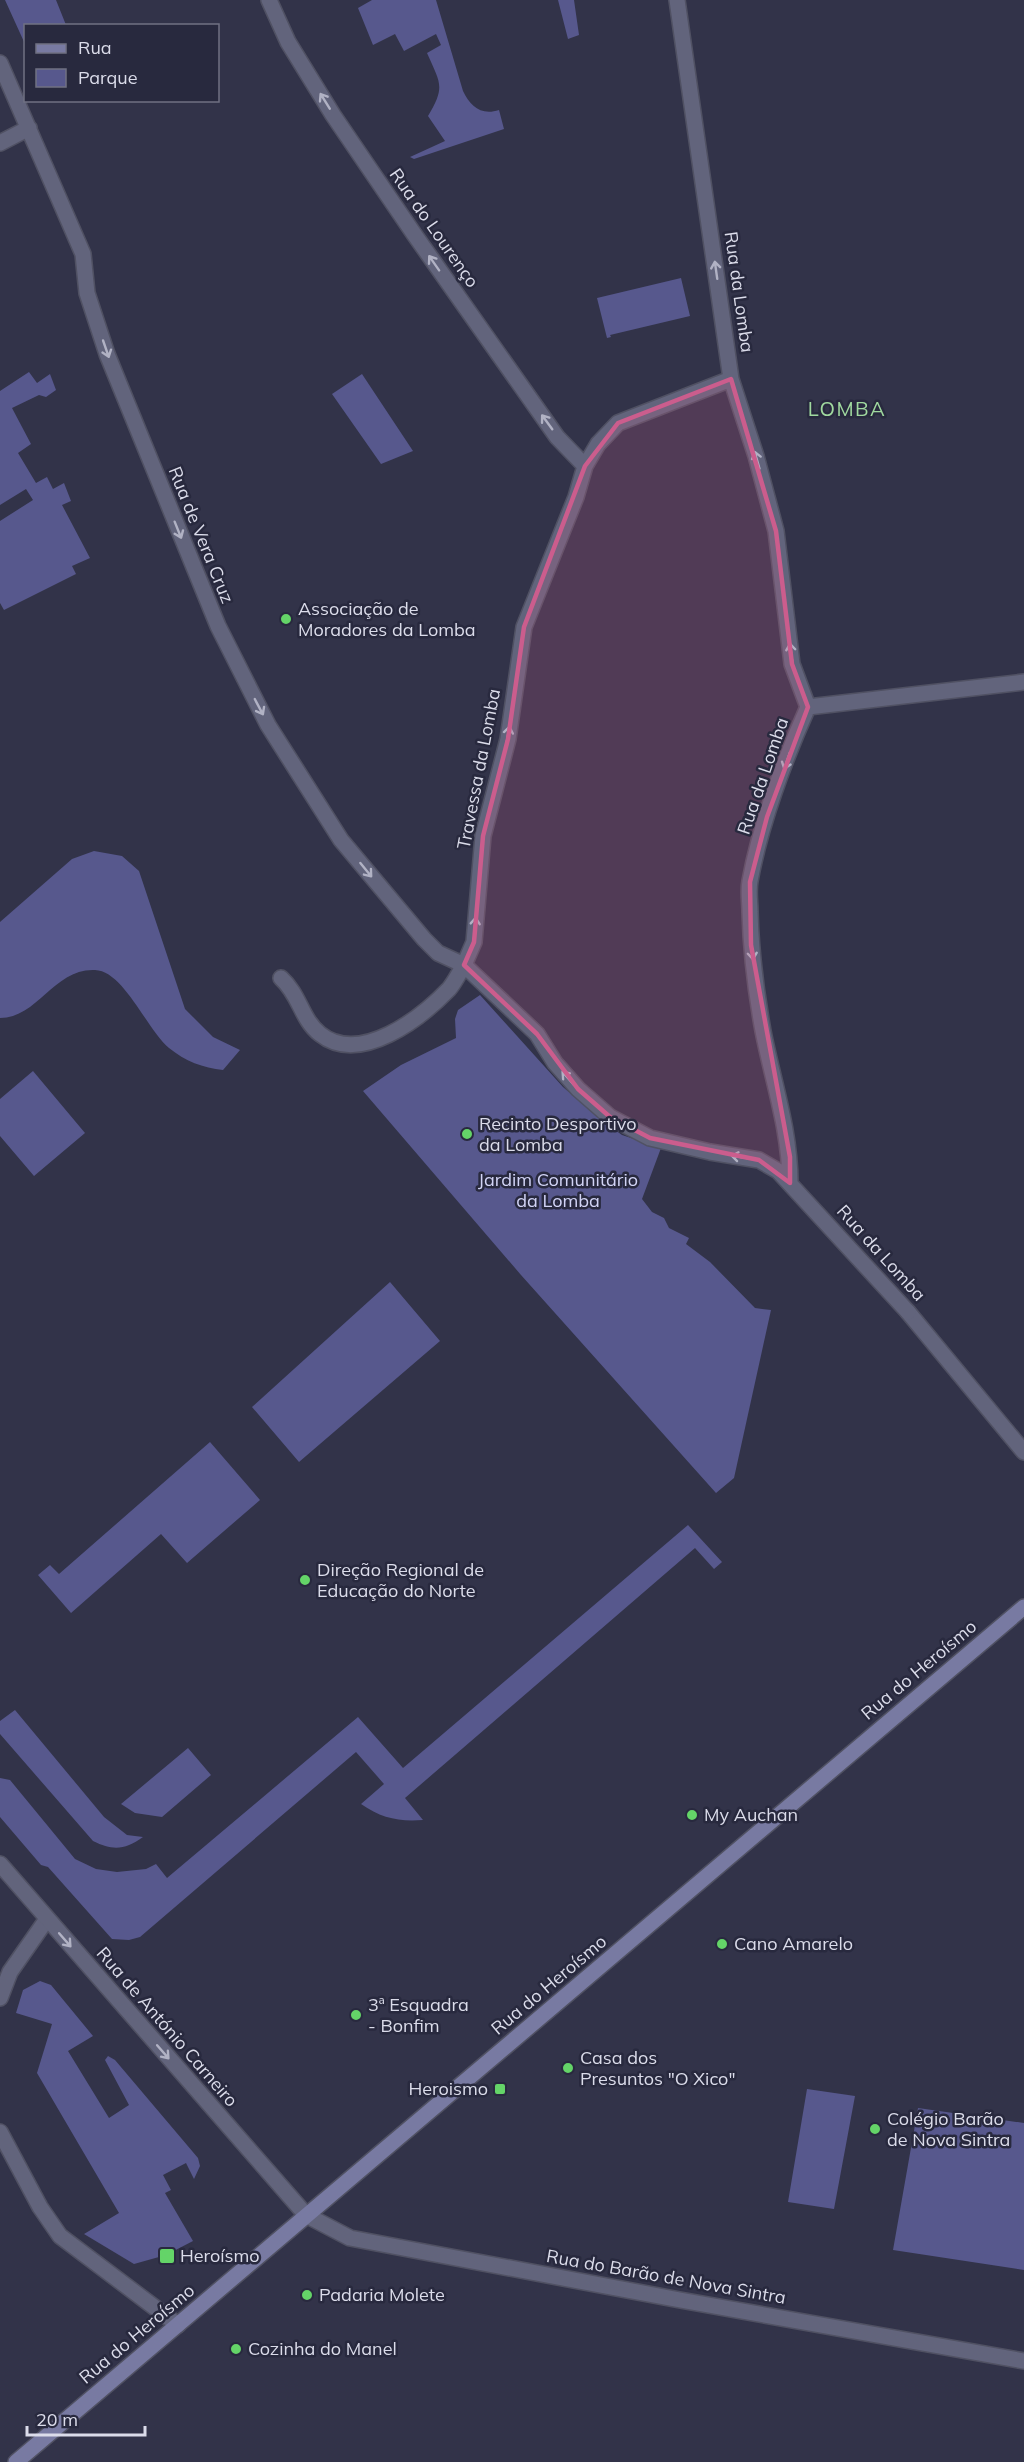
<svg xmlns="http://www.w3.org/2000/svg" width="1024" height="2462" font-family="Mulish,sans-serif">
	<rect width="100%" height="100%" fill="#323349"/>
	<path fill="#57588d" d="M 5,0 L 56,0 L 66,25 L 26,26 L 25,44 Z
		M 372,0 L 436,0 L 463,91 C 470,106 481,116 499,110 L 504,129 L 414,159 L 410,157 L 445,141 L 428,116 C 446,86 440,83 427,53 L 441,45 L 436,34 L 404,51 L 395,34 L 373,45 L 358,8 Z
		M 558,0 L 574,0 L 579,35 L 568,39 Z
		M 681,278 L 690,316 L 610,335 L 611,337 L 607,338 L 597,298 Z
		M 29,372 L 37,383 L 50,374 L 56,390 L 46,397 L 39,395 L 12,408 L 31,444 L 18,453 L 36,483 L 47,477 L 53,489 L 64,483 L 71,501 L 62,505 L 90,558 L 72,566 L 76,574 L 4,610 L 0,603 L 0,521 L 33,500 L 26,489 L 0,505 L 0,391 Z
		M 362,374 L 413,451 L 381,464 L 332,394 Z
		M 94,851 L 122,856 L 139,871 L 185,1009 L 213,1037 L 240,1050 L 223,1070 C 203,1068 185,1061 169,1048 C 147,1030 124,971 95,970 C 54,968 38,1018 0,1018 L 0,922 L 72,859 Z
		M 480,995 L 563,1087 L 601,1120 L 622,1135 L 661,1148 L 642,1199 L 652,1212 L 664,1218 L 669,1228 L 689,1238 L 686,1244 L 710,1262 L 755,1308 L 771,1310 L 734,1478 L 716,1493 L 521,1275 L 363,1091 L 401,1065 L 456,1038 L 455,1019 L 458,1010 Z
		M 33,1071 L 85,1133 L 34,1176 L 0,1136 L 0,1099 Z
		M 390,1282 L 440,1341 L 299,1462 L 252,1407 Z
		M 210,1442 L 260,1500 L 187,1563 L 161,1534 L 71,1613 L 38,1575 L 50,1565 L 59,1574 Z
		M 688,1525 L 722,1562 L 714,1569 L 695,1548 L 405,1798 L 423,1820 C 399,1822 381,1818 361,1804 L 384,1784 L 356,1752 L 140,1937 L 129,1940 L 112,1939 L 48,1867 L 41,1865 L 0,1817 L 0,1778 L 10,1780 L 75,1859 L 96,1869 L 117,1872 L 146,1869 L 156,1864 L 167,1878 L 358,1717 L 403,1768 Z
		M 15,1710 L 104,1817 L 127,1835 L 143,1837 C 125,1850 113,1851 93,1841 L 0,1734 L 0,1721 Z
		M 188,1748 L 211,1775 L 162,1817 L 135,1813 L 121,1804 Z
		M 40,1981 L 51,1985 L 93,2036 L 68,2051 L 109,2118 L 129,2105 L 105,2060 L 108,2056 L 115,2060 L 198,2158 L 200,2166 L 194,2179 L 186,2163 L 163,2175 L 171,2190 L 165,2193 L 193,2241 L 166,2255 L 134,2264 L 84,2234 L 119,2213 L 37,2073 L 52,2024 L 16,2013 L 23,1990 Z
		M 807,2089 L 855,2096 L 834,2209 L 788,2202 Z
		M 918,2108 L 1024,2123 L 1024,2270 L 893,2250 Z"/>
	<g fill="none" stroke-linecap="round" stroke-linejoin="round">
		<defs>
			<path id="pedestrian" d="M 908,1312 L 1024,1452
				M 0,1998 L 10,1972 L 47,1919
				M 0,2132 L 40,2207 L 60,2236 L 178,2325"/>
			<path id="minor" d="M 269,0 L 288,42 L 333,115 L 414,234 L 557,437 L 585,466
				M 677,0 L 731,379 L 756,456 L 776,531 L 792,664 L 808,707 C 785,758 760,825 750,881 C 748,891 750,902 750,912 C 751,952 756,992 763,1031 C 773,1082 790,1130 790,1183
				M 0,63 L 83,254 L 87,293 L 107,354 L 218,626 L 268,725 L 341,840 L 424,939 L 438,953 L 464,965 C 459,973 455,982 449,989 C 421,1018 360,1066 320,1034 C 301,1019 300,995 281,978
				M 0,143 L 29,128
				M 731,379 L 618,423 L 598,444 L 585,466 L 576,497 L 524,627 L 508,739 L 483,836 L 474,942 L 464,965 L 537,1034 L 555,1063 L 578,1089 L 610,1117 L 650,1138 L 710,1152 L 759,1160 L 778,1171 L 908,1312
				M 808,707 L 1024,682
				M 306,2215 L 350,2238 L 680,2300 L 1024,2361"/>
			<path id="tertiary" d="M 0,1864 L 306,2215"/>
			<path id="secondary" d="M 16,2462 L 1024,1607"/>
		</defs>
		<use href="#pedestrian" stroke="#505163" stroke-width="18"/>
		<use href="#minor" stroke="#505163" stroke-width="18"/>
		<use href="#tertiary" stroke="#505163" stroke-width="18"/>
		<use href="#secondary" stroke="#505163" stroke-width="18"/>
		<use href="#pedestrian" stroke="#62647c" stroke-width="15"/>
		<use href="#minor" stroke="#62647c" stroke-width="15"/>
		<use href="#tertiary" stroke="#62647c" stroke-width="15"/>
		<use href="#secondary" stroke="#787aa2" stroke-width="15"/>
	</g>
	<defs><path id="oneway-shaft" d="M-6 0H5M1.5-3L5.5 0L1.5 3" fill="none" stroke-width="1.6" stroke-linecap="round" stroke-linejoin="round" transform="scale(1.5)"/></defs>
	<g stroke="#b1b2c4">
		<use href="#oneway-shaft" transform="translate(325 101) rotate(-122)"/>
		<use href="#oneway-shaft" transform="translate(434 263) rotate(-125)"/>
		<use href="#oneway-shaft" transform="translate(716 270) rotate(-98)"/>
		<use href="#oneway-shaft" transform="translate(106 349) rotate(71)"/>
		<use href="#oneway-shaft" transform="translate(547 422) rotate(-126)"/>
		<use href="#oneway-shaft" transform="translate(757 460) rotate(-106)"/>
		<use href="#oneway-shaft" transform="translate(178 530) rotate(68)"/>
		<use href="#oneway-shaft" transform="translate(791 652) rotate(-97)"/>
		<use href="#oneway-shaft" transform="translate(259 707) rotate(62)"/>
		<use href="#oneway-shaft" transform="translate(508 735) rotate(-80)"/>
		<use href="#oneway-shaft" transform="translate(787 761) rotate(109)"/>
		<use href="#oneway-shaft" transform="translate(366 870) rotate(51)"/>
		<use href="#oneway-shaft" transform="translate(475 926) rotate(-85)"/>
		<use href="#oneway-shaft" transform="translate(752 951) rotate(83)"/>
		<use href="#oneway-shaft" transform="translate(568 1078) rotate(-131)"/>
		<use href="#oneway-shaft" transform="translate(740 1157) rotate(-171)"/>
		<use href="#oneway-shaft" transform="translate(65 1940) rotate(49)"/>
		<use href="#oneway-shaft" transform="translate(163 2052) rotate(49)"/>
	</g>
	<path fill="#cb5d8d" fill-opacity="0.2" stroke="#cb5d8d" stroke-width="4.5" stroke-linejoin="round" d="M 731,379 L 776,531 L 792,664 L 808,707 L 767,817 L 750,882 L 751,945 L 790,1157 L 790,1183 L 759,1160 L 650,1138 L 610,1117 L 578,1089 L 537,1034 L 464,965 L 474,942 L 483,836 L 508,739 L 524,627 L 585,466 L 618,423 Z"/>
	<g fill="#64d468" stroke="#28293e" stroke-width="2">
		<circle cx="286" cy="619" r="6"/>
		<circle cx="467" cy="1134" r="6"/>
		<circle cx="305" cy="1580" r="6"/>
		<circle cx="692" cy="1815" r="6"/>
		<circle cx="722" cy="1944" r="6"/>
		<circle cx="356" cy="2015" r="6"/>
		<circle cx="568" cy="2068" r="6"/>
		<rect x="494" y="2083" width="12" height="12" rx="3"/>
		<circle cx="875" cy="2129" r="6"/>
		<rect x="159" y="2248" width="16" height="16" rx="3"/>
		<circle cx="307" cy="2295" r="6"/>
		<circle cx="236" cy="2349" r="6"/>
	</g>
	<g text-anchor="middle" stroke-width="5" stroke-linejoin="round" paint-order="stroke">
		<g font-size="18" fill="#dbdcea" stroke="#28293e">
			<text transform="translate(434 228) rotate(55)" y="6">Rua do Lourenço</text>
			<text transform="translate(739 292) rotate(82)" y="6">Rua da Lomba</text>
			<text transform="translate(201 535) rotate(68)" y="6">Rua de Vera Cruz</text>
			<text transform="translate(479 769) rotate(-79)" y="6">Travessa da Lomba</text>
			<text transform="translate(763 776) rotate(-71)" y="6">Rua da Lomba</text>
			<text transform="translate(881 1253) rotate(48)" y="6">Rua da Lomba</text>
			<text transform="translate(919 1670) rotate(-40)" y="6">Rua do Heroísmo</text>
			<text transform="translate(549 1985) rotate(-40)" y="6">Rua do Heroísmo</text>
			<text transform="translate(167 2027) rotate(49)" y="6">Rua de António Carneiro</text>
			<text transform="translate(666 2277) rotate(10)" y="6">Rua do Barão de Nova Sintra</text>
			<text transform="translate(137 2334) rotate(-40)" y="6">Rua do Heroísmo</text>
		</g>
		<g font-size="18" fill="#dbdcea" stroke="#28293e" text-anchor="start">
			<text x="298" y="615">Associação de<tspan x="298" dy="21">Moradores da Lomba</tspan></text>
			<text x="479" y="1130">Recinto Desportivo<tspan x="479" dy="21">da Lomba</tspan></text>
			<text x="317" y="1576">Direção Regional de<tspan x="317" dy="21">Educação do Norte</tspan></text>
			<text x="704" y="1821">My Auchan</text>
			<text x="734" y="1950">Cano Amarelo</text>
			<text x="368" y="2011">3ª Esquadra<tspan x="368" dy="21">- Bonfim</tspan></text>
			<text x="580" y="2064">Casa dos<tspan x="580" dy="21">Presuntos "O Xico"</tspan></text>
			<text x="488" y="2095" text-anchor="end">Heroismo</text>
			<text x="887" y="2125">Colégio Barão<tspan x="887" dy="21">de Nova Sintra</tspan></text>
			<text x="180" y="2262">Heroísmo</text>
			<text x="319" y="2301">Padaria Molete</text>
			<text x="248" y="2355">Cozinha do Manel</text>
		</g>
		<g font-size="18" fill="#d2d4f6" stroke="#28293e">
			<text x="558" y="1186">Jardim Comunitário<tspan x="558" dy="21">da Lomba</tspan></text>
		</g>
		<g font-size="20" letter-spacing="1.5" fill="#a0d99f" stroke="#28293e">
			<text x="847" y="416">LOMBA</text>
		</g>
	</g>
	<rect x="24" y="24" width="195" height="78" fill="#28293e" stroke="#707183" stroke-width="1.5"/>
	<rect x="36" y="44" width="30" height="9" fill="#787aa2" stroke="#707183" stroke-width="1.5"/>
	<text x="78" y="54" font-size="18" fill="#dbdcea">Rua</text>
	<rect x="36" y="69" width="30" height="18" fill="#57588d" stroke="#707183" stroke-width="1.5"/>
	<text x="78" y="84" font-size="18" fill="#dbdcea">Parque</text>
	<path d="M27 2426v9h118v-9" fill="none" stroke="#dbdcea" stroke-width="3"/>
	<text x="36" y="2426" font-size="18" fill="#dbdcea" stroke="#28293e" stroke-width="4.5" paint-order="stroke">20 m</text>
</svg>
